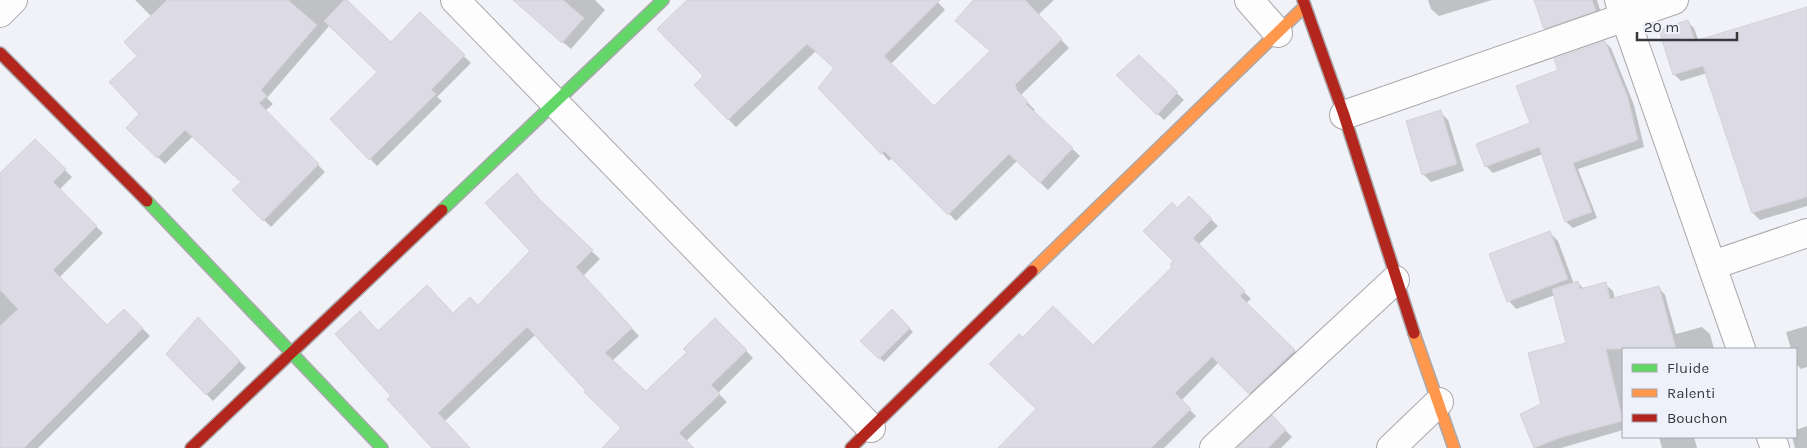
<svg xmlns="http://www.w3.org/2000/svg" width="1807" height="448" font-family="Karla,sans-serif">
	<rect width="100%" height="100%" fill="#f1f2f7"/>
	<path fill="#0003" d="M 135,0 L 345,0 L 391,44 L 420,14 L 471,63 L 437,97 L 442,101 L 377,166 L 331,119 L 379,72 L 330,25 L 267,98 L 273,104 L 265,111 L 325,172 L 271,227 L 234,190 L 242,182 L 193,136 L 165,164 L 127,128 L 141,114 L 139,56 L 152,17 Z
		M 521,0 L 595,0 L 605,10 L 571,49 L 526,11 Z
		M 688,0 L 936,0 L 945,10 L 891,64 L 934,108 L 991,51 L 974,0 L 1054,0 L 1038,15 L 1069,48 L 1022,94 L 1022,97 L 1035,110 L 1033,112 L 1080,156 L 1048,190 L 1017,161 L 956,221 L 893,157 L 889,161 L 882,153 L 836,69 L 816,51 L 736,127 L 695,85 L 705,76 Z
		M 1428,0 L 1492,0 L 1439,16 L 1431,9 Z
		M 1535,0 L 1597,0 L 1603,19 L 1553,36 L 1545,28 Z
		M 1807,8 L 1807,206 L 1760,220 L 1753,213 L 1707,73 L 1681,81 L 1674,74 L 1688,22 L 1694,28 L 1699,42 Z
		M 1605,42 L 1611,48 L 1634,105 L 1644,147 L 1578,169 L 1597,218 L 1573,228 L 1566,222 L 1543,154 L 1493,173 L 1486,166 L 1531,124 L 1559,71 Z
		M 1139,57 L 1184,100 L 1164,120 L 1118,75 Z
		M 1440,112 L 1448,120 L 1464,171 L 1431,182 L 1423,174 Z
		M 35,141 L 72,177 L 59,190 L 103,233 L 59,278 L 107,327 L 124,310 L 150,336 L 38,448 L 0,448 L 0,175 Z
		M 1189,198 L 1218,226 L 1198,245 L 1251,299 L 1246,303 L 1301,357 L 1257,400 L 1219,362 L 1181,401 L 1196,416 L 1164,448 L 1017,448 L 1037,409 L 1023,339 L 1093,347 L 1174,267 L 1177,209 Z
		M 547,209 L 600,259 L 583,276 L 639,336 L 612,361 L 646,393 L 689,352 L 715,319 L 753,358 L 718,393 L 727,402 L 686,441 L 692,448 L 603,448 L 623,428 L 536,334 L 444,422 L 469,448 L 432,448 L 389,399 L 393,396 L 378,332 L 479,307 L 532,251 Z
		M 1550,233 L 1558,241 L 1574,284 L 1578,283 L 1585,290 L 1605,284 L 1613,291 L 1615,299 L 1658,287 L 1665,295 L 1676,334 L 1702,327 L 1710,334 L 1714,349 L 1623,349 L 1623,430 L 1561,448 L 1535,448 L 1521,415 L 1543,405 L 1568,344 L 1555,295 L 1516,309 L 1509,301 Z
		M 892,311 L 913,332 L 884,362 L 862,341 Z
		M 198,319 L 246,368 L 213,401 L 167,354 Z
		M 1807,326 L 1807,367 L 1801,369 L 1796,364 L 1796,349 L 1791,349 L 1786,332 Z
		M 1272,417 L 1292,437 L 1281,448 L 1239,448 Z
		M 1807,426 L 1807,448 L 1795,448 L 1792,437 L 1796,437 L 1796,430 Z
		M 1659,437 L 1694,437 L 1697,448 L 1662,448 Z"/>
	<path fill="#dcdae4" stroke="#d2d2d7" d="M 167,0 L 288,0 L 317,25 L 261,90 L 267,96 L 259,103 L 319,164 L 263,221 L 232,190 L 241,182 L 185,130 L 157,158 L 126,128 L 139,114 L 109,82 L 137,56 L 124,42 Z
		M 344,0 L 347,0 L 391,42 L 420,12 L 465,55 L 431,90 L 436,94 L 369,160 L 330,119 L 377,72 L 324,21 Z
		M 513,0 L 563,0 L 584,18 L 562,43 Z
		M 687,0 L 940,0 L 884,56 L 934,106 L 990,51 L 955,21 L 973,0 L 1025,0 L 1062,39 L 1015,85 L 1017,88 L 1016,89 L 1028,102 L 1026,104 L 1073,148 L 1040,183 L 1009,154 L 948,215 L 884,151 L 881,154 L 818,88 L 834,68 L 807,44 L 728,120 L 694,85 L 703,76 L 657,29 Z
		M 1534,0 L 1592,0 L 1596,11 L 1544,29 Z
		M 1807,7 L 1807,197 L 1752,213 L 1703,66 L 1673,75 L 1659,30 L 1688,20 L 1695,41 Z
		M 1605,41 L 1628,98 L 1638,140 L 1573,163 L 1592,212 L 1565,222 L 1539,147 L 1485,167 L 1476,144 L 1530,123 L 1516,86 L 1558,70 L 1554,59 Z
		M 1139,55 L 1178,92 L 1157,115 L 1116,75 Z
		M 1441,110 L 1457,164 L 1422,175 L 1406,121 Z
		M 35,139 L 66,169 L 53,182 L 97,226 L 53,270 L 107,325 L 124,309 L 143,328 L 24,448 L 0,448 L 0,326 L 18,309 L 0,290 L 0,173 Z
		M 517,173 L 542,202 L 593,250 L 576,267 L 632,328 L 605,353 L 646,391 L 687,352 L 683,349 L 715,318 L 747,350 L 711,385 L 720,394 L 679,433 L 694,448 L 602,448 L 621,428 L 584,392 L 586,391 L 527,327 L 438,413 L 470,448 L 432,448 L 387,399 L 391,396 L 335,334 L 360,311 L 378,331 L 427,285 L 453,313 L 470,297 L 478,305 L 530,251 L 485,203 Z
		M 1189,196 L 1212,219 L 1193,238 L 1245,291 L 1240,296 L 1295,350 L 1249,394 L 1212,357 L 1175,393 L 1191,409 L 1151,448 L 998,448 L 1036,409 L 989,364 L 1019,334 L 1023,337 L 1053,306 L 1093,345 L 1172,267 L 1170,265 L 1173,261 L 1143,231 L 1172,202 L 1177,208 Z
		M 1550,231 L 1568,279 L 1507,302 L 1489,254 Z
		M 1578,281 L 1580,289 L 1606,282 L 1610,299 L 1659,286 L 1676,349 L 1606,349 L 1623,421 L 1562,437 L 1534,448 L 1520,414 L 1541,404 L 1528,353 L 1566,343 L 1552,289 Z
		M 892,309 L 910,328 L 879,359 L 860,341 Z
		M 198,317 L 240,361 L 206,395 L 166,354 Z
		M 1272,415 L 1286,430 L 1268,448 L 1237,448 Z"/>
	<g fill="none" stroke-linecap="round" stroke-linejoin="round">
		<defs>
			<path id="street" d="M 455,0 L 871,428
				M 1249,0 L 1278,33
				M 1619,0 L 1741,349
				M 0,13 L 13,0
				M 1344,115 L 1674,0
				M 1713,265 L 1807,233
				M 1771,437 L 1775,448
				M 1214,448 L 1395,280
				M 1391,448 L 1439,402"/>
			<path id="fast" d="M 147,201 L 382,448
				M 442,210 L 663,0"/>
			<path id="slow" d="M 1032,271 L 1305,6
				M 1414,333 L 1454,448"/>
			<path id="jam" d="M 1303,0 L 1344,115 L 1414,333
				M 0,53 L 147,201
				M 191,448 L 442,210
				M 851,448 L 1032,271"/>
		</defs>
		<use href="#street" stroke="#a9a9ad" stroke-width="30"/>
		<use href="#fast" stroke="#a9a9ad" stroke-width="14"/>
		<use href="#slow" stroke="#a9a9ad" stroke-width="14"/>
		<use href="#jam" stroke="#a9a9ad" stroke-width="14"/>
		<use href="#street" stroke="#fdfdfe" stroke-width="28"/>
		<use href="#fast" stroke="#63d668" stroke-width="11"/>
		<use href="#slow" stroke="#ff974d" stroke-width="11"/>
		<use href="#jam" stroke="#b3261e" stroke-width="11"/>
	</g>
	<rect x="1622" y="348" width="175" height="90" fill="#eef0fa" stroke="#a5a7ae"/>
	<rect x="1632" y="364" width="25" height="8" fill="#63d668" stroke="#a5a7ae"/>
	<text x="1667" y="373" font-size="15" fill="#38393d">Fluide</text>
	<rect x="1632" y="389" width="25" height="8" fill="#ff974d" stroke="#a5a7ae"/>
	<text x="1667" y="398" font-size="15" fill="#38393d">Ralenti</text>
	<rect x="1632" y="414" width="25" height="8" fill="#b3261e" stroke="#a5a7ae"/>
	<text x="1667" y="423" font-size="15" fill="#38393d">Bouchon</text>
	<path d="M1637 32v8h100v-8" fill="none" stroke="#38393d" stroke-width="2.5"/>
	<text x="1644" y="32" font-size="15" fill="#38393d" stroke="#eef0fa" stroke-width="4" paint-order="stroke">20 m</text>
</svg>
